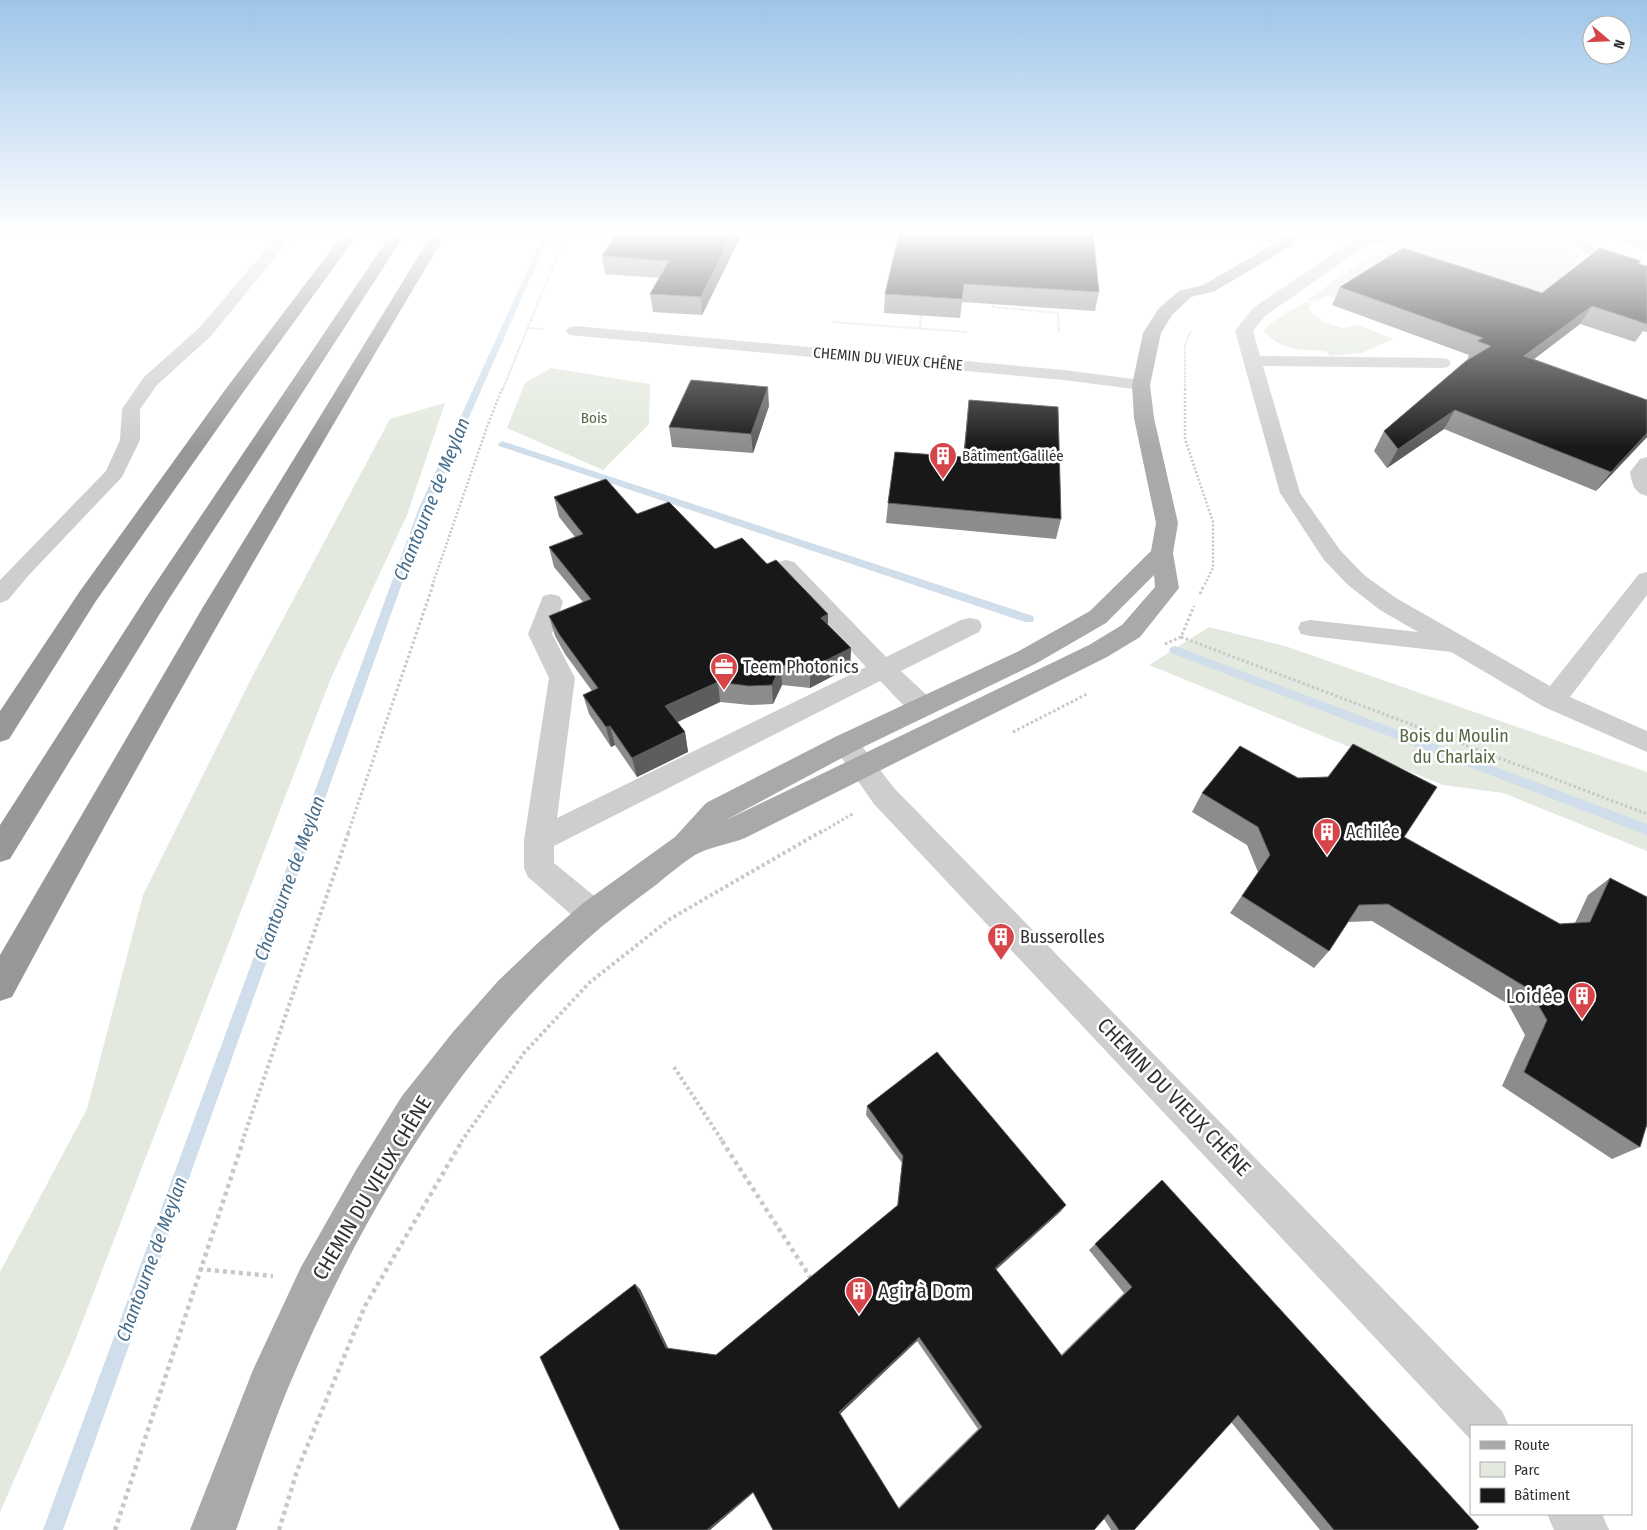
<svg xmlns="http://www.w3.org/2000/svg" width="1647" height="1530" font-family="'Fira Sans Condensed',sans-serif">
	<rect width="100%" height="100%" fill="#fff"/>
	<path fill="#e3e9de" d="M 1520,234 C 1555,234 1553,232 1579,256 L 1569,270 L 1578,280 L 1549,301 L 1355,296 L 1326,297 L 1315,301 L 1307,300 L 1384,246 L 1396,242 L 1483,242 Z
		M 1305,302 L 1312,304 L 1309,308 L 1312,314 L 1325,323 L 1343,328 L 1359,325 L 1393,339 L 1362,353 L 1330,356 L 1326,351 C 1303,350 1280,351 1264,331 L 1269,324 Z
		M 551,368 L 650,384 L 649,424 L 603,470 L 507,428 L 525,383 Z
		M 445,403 L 407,515 L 331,678 L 71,1351 L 0,1512 L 0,1272 L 87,1109 L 143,895 L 252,677 L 390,419 Z
		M 1209,627 L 1285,646 L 1647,772 L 1647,851 L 1503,793 L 1443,785 L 1149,665 Z"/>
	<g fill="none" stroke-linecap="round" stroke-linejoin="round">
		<path fill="#cfdeea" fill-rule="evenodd" d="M 544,234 L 550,234 L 429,508 L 63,1530 L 43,1530 L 419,508 Z
			M 502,441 L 1033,616 L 1034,619 L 1033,622 L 1025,622 L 499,446 L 498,444 Z
			M 1175,646 L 1647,824 L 1647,835 L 1171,653 L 1169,650 L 1171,647 Z"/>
		<path stroke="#c8c8c8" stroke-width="2" stroke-dasharray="1 1" stroke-linecap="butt" d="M 994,301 L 993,307 L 1058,313 L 1059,333
			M 833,322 L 967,332
			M 528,328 L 544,329
			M 920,329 L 921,315
			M 502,391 L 566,234
			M 1185,391 L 1185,344 L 1191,331"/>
		<path stroke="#c8c8c8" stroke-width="2.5" stroke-dasharray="2 2" stroke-linecap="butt" d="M 1185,389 L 1185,439 L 1213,522 L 1213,568 L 1204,586
			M 432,586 L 488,424 L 502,389"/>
		<path stroke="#c8c8c8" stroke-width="3" stroke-dasharray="2.5 2.5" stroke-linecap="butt" d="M 1200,594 L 1204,585
			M 1181,637 L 1647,814
			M 1165,644 L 1181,637 L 1194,606
			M 1013,732 L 1087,694
			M 348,833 L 433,585
			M 820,833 L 854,813"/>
		<path stroke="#c8c8c8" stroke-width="4" stroke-dasharray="3 3" stroke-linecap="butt" d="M 674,1067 L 723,1142
			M 242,1142 L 349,831
			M 461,1142 L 524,1053 L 589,983 L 670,919 L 822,831"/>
		<path stroke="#c8c8c8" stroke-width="4.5" stroke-dasharray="4 4" stroke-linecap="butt" d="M 722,1141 L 812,1280
			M 199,1269 L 273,1276
			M 115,1530 L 243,1141
			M 279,1530 L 297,1471 L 365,1306 L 462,1141"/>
		<path fill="#cecece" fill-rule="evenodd" d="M 279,234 L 294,234 L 211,336 L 157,385 L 140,409 L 140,440 L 122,477 L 28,576 L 8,600 L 0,603 L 0,580 L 106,471 L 120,440 L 122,409 L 144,377 L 199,328 Z
			M 1250,234 C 1263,234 1285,232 1293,243 L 1286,247 L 1252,237 Z
			M 1375,234 L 1505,234 L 1503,237 L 1486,240 L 1408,240 L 1367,245 L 1265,316 L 1253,331 L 1260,356 L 1442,358 L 1448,359 L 1451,363 L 1448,367 L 1442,368 L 1263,366 L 1300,493 L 1340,550 L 1364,575 L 1396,598 L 1550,686 L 1639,574 L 1647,572 L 1647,595 L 1570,697 L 1647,731 L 1647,752 L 1544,707 L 1451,652 L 1310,636 L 1301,634 L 1298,628 L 1301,622 L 1310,620 L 1418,632 L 1380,610 L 1348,585 L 1324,560 L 1280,493 L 1235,331 L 1253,308 L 1357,238 Z
			M 1559,234 L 1576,234 L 1605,253 L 1647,270 L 1647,281 L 1595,259 Z
			M 1610,234 L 1630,234 L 1647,242 L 1647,251 L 1612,237 Z
			M 575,326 L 1064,370 L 1141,380 L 1147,381 L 1150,385 L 1147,389 L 1141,390 L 1064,380 L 569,335 L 566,331 L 569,327 Z
			M 1647,457 L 1647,496 C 1634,493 1632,484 1630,472 L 1640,459 Z
			M 786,560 L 794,562 L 886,657 L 961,620 L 970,618 L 979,620 L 982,626 L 979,632 L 901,671 L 932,700 L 936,707 L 932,714 C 911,720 895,695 880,681 L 554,846 L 554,863 L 604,904 L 609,914 L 604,924 L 593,928 L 582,924 L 528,877 L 524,868 L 524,840 L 549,678 L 528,634 L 543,596 L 551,594 L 559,596 L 563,602 L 552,634 L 575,678 L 557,818 L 866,667 L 778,572 L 775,567 L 778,562 Z
			M 845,734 L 855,737 L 894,788 L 1502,1411 L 1509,1426 L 1471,1426 L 1471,1440 L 874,804 L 832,744 L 835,737 Z
			M 1547,1514 L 1602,1514 L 1609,1530 L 1554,1530 Z"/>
		<path fill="#a9a9a9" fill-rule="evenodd" d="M 1286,234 L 1301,234 L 1291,246 L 1215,291 L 1191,297 L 1172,315 L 1161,333 L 1150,385 L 1154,418 L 1178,523 L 1173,553 L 1179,588 L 1140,637 L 1107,657 L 745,838 C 730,844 709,847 695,855 C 681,864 668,875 656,885 C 631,903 606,922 583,943 C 449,1064 358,1223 288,1388 C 269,1434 253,1483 236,1530 L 190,1530 L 253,1370 L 301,1267 L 356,1170 L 402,1096 L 453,1032 L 498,981 L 540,941 L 582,904 L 675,837 L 706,803 L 835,737 L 1019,651 L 1090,611 L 1151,551 L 1156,523 L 1134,418 L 1132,385 L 1143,333 L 1159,308 L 1179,291 L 1203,285 L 1281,240 ZM 1154,575 L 1155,587 L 1122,625 L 1089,645 L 724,821 L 855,751 L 1037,663 L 1106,623 Z"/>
		<path fill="#989898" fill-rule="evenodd" d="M 343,234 L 358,234 L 239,398 L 96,601 L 9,739 L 0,742 L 0,711 L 80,591 L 225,390 Z
			M 391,234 L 405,234 L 167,602 L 10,859 L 0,862 L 0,825 L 149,593 Z
			M 432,234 L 446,234 C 296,485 150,739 12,997 L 0,1001 L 0,955 L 203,607 Z"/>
	</g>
	<path fill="#8c8c8c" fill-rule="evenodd" d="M 742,234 L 702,315 L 653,312 L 650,294 L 659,278 L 605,274 L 602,256 Z
		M 899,234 L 1099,292 L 1095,311 L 962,302 L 960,318 L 884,313 L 885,294 Z
		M 1639,264 L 1647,266 L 1647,332 L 1643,331 L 1635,342 L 1580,324 L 1534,359 L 1647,400 L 1647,437 L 1596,491 L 1444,429 L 1387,468 L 1374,451 L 1384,431 L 1467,360 L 1469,355 L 1332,305 L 1340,287 L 1542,293 Z
		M 969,400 L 1061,519 L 1056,539 L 886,523 L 888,503 L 963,457 Z
		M 769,406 L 753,453 L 672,447 L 669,427 Z
		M 554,497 L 637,514 L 715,549 L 828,625 L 851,648 L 850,667 L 810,688 L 782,685 L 773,704 L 750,705 L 720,702 L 677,722 L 685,732 L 688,752 L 637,777 L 615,745 L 611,747 L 589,714 L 583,695 L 592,691 L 565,654 L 555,636 L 549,616 L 583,602 L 554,567 L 549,547 L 575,537 L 559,517 Z
		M 1202,793 L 1404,837 L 1560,924 L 1575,923 L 1588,895 L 1610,878 L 1640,1147 L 1612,1159 L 1502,1086 L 1525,1035 L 1508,1004 L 1372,921 L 1348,922 L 1329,951 L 1314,968 L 1230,913 L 1258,872 L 1247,845 L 1192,812 Z
		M 867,1106 L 1066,1205 L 1060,1212 L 996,1270 L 1061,1355 L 1124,1293 L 1089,1250 L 1162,1180 L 1476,1530 L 1320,1530 L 1231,1422 L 1134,1530 L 1111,1530 L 1104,1519 L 1094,1530 L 753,1493 L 710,1530 L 620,1530 L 640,1289 L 668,1348 L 716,1355 L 897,1206 L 902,1163 L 866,1115 ZM 917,1341 L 978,1429 L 898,1508 L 840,1414 Z"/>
	<path fill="#5d5d5d" d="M 732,234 L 742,234 L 702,315 L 701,297 Z
		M 1592,306 L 1580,324 L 1513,375 L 1524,356 Z
		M 768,387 L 769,406 L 753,453 L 751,434 Z
		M 1455,410 L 1444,429 L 1387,468 L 1398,449 Z
		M 1647,433 L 1647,437 L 1596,491 L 1611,472 Z
		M 828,614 L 828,634 L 821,618 Z
		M 851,648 L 850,667 L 810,688 L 810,668 Z
		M 781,665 L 782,685 L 773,704 L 772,685 Z
		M 718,682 L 720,702 L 669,726 L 665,706 Z
		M 610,726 L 615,745 L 611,747 L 606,727 Z
		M 685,732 L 688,752 L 637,777 L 632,758 Z
		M 1066,1205 L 1060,1212 L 991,1274 L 995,1268 Z
		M 635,1284 L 640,1289 L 670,1352 L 666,1348 Z
		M 919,1337 L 917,1341 L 839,1415 L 839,1412 Z
		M 753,1492 L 754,1492 L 710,1530 L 707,1530 Z"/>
	<path fill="#181818" stroke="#5d5d5d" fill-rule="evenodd" d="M 617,234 L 732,234 L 701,297 L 650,294 L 669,261 L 602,256 Z
		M 899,234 L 1093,234 L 1099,292 L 964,284 L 962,299 L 885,294 Z
		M 1403,248 L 1542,293 L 1600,248 L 1641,261 L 1638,264 L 1647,266 L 1647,324 L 1592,306 L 1524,356 L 1647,400 L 1647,433 L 1611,472 L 1455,410 L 1398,449 L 1384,431 L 1466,361 L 1491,346 L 1477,341 L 1483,338 L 1340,287 Z
		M 691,380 L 768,387 L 751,434 L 669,427 Z
		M 969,400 L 1058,407 L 1061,519 L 888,503 L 895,452 L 964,457 Z
		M 606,479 L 637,514 L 669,502 L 715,549 L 742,538 L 767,564 L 776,560 L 828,614 L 821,618 L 851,648 L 810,668 L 781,665 L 772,685 L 749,686 L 718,682 L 665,706 L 685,732 L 632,758 L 610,726 L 606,727 L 583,695 L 598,688 L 559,634 L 549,616 L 591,599 L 549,547 L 583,534 L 554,497 Z
		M 1353,744 L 1437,787 L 1404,837 L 1560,924 L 1590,922 L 1610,878 L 1647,897 L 1647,1124 L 1640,1147 L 1524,1072 L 1547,1020 L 1529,989 L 1388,904 L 1359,905 L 1329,951 L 1242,896 L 1270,855 L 1258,827 L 1202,793 L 1240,746 L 1298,778 L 1328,777 Z
		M 937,1052 L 1066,1205 L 995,1268 L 1062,1356 L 1132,1287 L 1095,1244 L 1162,1180 L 1479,1527 L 1476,1530 L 1334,1530 L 1238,1415 L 1134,1530 L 1119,1530 L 1108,1514 L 1094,1530 L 773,1530 L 753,1492 L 707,1530 L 620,1530 L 540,1357 L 635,1284 L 666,1348 L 716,1355 L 898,1205 L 903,1156 L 867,1106 ZM 919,1337 L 982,1427 L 899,1509 L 839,1412 Z"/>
	<linearGradient id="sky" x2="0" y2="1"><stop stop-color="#9ec5e9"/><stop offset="0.52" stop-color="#fff"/><stop offset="1" stop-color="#fff" stop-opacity="0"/></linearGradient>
	<rect width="1647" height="448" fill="url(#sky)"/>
	<defs>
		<symbol id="building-pin" viewBox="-11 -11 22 30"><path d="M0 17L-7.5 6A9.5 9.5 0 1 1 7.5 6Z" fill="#d64549" stroke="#fff"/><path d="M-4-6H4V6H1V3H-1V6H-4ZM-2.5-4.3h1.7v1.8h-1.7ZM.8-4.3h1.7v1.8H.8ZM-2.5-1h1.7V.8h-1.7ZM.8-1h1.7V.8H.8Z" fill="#fff"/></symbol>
		<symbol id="office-pin" viewBox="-11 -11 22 30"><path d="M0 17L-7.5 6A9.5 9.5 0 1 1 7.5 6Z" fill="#d64549" stroke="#fff"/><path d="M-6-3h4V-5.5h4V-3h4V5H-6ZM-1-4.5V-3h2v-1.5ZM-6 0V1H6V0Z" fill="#fff"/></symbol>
	</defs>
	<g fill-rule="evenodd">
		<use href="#building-pin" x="927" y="440" width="32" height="43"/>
		<use href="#office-pin" x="708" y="651" width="32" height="43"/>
		<use href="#building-pin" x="1311" y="816" width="32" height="43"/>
		<use href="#building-pin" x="985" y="921" width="32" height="43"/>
		<use href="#building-pin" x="1566" y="980" width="32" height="43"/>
		<use href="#building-pin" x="843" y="1275" width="32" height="43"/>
	</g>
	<g text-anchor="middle" stroke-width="5" stroke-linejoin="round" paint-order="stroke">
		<g font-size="15" fill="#313131" stroke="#fff">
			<text transform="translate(888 359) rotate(5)" y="5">CHEMIN DU VIEUX CHÊNE</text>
		</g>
		<g font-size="15" fill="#526942" stroke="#fff">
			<text x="594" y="423">Bois</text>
		</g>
		<g font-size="15" fill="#313131" stroke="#fff" text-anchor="start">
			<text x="962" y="461">Bâtiment Galilée</text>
		</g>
		<g font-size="18" fill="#313131" stroke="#fff" text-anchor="start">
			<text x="743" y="673">Teem Photonics</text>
			<text x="1346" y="838">Achilée</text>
			<text x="1020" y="943">Busserolles</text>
		</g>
		<g font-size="18" fill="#526942" stroke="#fff">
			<text x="1454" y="742">Bois du Moulin<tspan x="1454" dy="21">du Charlaix</tspan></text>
		</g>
		<g font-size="19" font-style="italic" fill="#466d8c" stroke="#fff">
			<text transform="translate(431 499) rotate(-68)" y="7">Chantourne de Meylan</text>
			<text transform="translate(289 878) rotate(-70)" y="7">Chantourne de Meylan</text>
			<text transform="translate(151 1259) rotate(-70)" y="7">Chantourne de Meylan</text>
		</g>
		<g font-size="21" fill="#313131" stroke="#fff" text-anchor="end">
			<text x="1563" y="1003">Loidée</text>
			<text x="878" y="1298" text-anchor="start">Agir à Dom</text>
		</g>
		<g font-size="21" fill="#313131" stroke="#fff">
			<text transform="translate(1174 1097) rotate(46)" y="7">CHEMIN DU VIEUX CHÊNE</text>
			<text transform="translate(372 1188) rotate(-59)" y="7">CHEMIN DU VIEUX CHÊNE</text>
		</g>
	</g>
	<rect x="1470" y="1425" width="162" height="90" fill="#ffffff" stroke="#adadad"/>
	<rect x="1480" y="1441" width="25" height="8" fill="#a9a9a9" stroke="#adadad"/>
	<text x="1514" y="1450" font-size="15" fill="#313131">Route</text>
	<rect x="1480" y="1462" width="25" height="15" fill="#e3e9de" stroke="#adadad"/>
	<text x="1514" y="1475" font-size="15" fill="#313131">Parc</text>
	<rect x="1480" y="1488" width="25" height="15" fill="#181818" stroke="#adadad"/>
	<text x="1514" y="1500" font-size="15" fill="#313131">Bâtiment</text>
	<g transform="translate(1607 40) rotate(109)"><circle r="24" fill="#ffffff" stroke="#adadad"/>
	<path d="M0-4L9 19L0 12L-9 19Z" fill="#d64549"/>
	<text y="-8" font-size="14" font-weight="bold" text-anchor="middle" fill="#313131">N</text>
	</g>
</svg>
